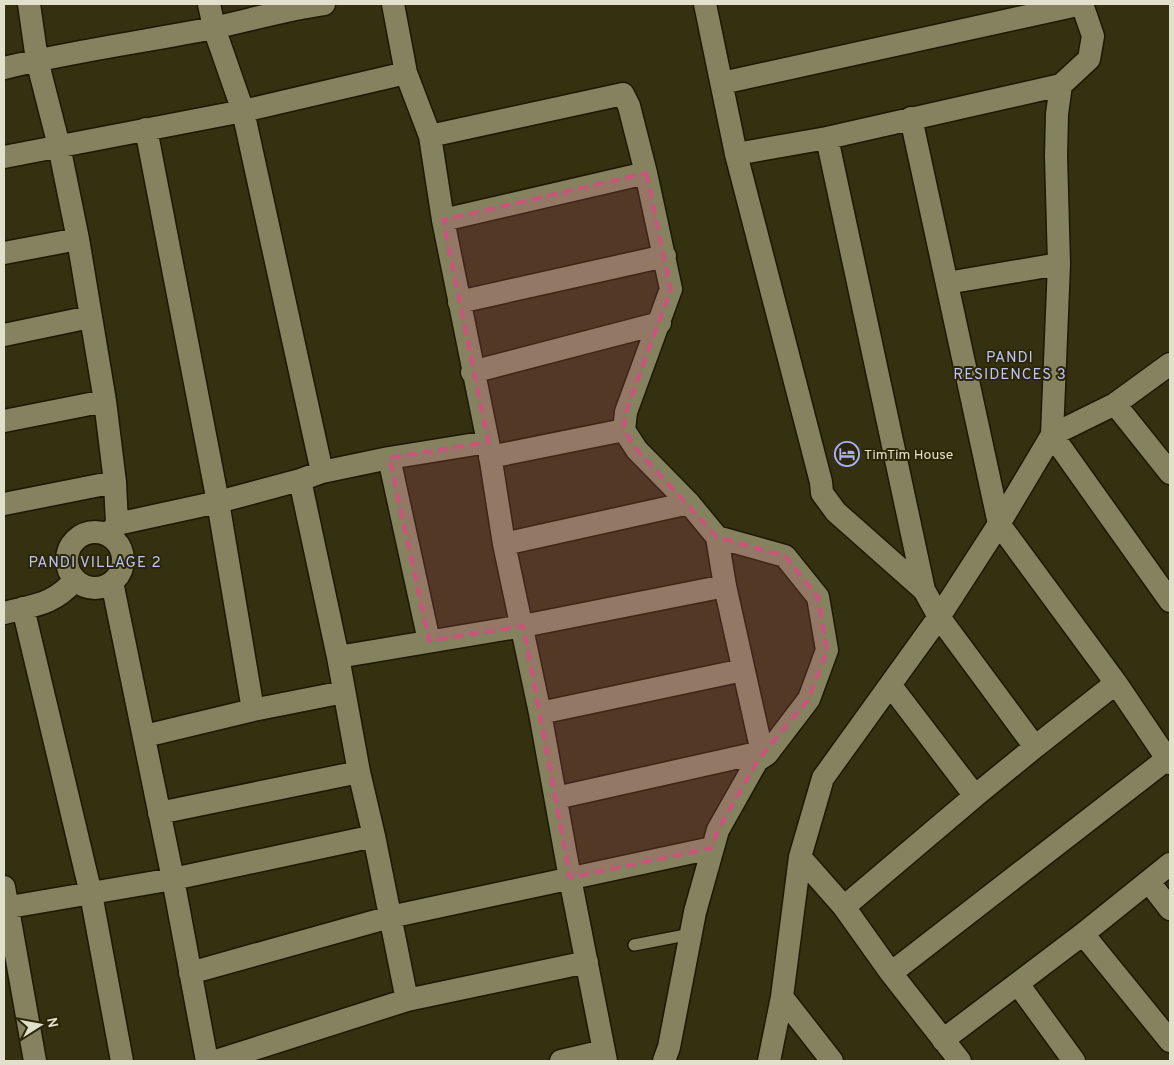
<svg xmlns="http://www.w3.org/2000/svg" width="1174" height="1065" font-family="Overpass,sans-serif">
	<rect width="100%" height="100%" fill="#343110"/>
	<g fill="none" stroke-linecap="round" stroke-linejoin="round">
		<defs>
			<path id="service" d="M 634,945 L 691,934"/>
			<path id="minor" d="M 29,4 L 37,60 L 59,146 L 78,239 L 105,401 L 115,482 L 117,524 L 108,535
				M 209,4 L 214,28 L 243,111 L 322,472
				M 393,4 L 406,73 L 430,136 L 443,220 L 488,442 L 504,544 L 540,713 L 570,878 L 606,1061
				M 705,4 L 736,154 L 821,482 L 822,493 L 836,512 L 924,590 L 939,617 L 1035,747 L 1116,683
				M 1082,4 L 1093,36 L 1089,59 L 1061,85 L 1057,114 L 1056,156 L 1059,264 L 1052,435 L 1170,601
				M 4,68 C 73,51 143,42 213,28 C 250,20 287,9 324,4
				M 722,83 L 1082,4
				M 911,118 L 999,524 L 1116,683 L 1170,763
				M 146,129 L 218,502 L 253,710
				M 430,136 L 623,94 L 629,106 L 646,173 L 671,289 L 626,412 L 624,430 L 490,457
				M 827,138 L 924,590
				M 736,154 L 827,138 L 1061,85
				M 4,157 L 243,111 L 406,73
				M 443,220 L 646,173
				M 4,253 L 78,239
				M 947,283 L 1059,264
				M 459,302 L 665,256
				M 4,335 L 90,317
				M 472,372 L 660,323
				M 1115,404 L 1170,473
				M 4,421 L 105,401
				M 624,430 L 637,450 L 689,503 L 717,537 L 725,586 L 762,752 L 718,830 L 695,912 L 669,1047 L 664,1061
				M 389,458 L 429,641
				M 300,480 L 338,657 L 359,772 L 374,836 L 407,1000
				M 4,504 L 115,482
				M 117,524 L 218,502 L 300,480 L 322,472 L 389,458 L 488,442
				M67 560a28 28 0 1 1 56 0a28 28 0 1 1-56 0Z
				M 717,537 L 785,556 L 818,597 L 827,650 L 809,699 L 767,754 L 758,760
				M 504,544 L 689,503
				M 112,582 L 173,879 L 207,1061
				M 23,608 L 91,894 L 122,1061
				M 4,613 C 35,605 53,605 75,580
				M 338,657 L 523,626 L 725,586
				M 891,686 L 975,796 L 1035,747
				M 540,713 L 743,670
				M 145,736 L 253,710 L 344,692
				M 556,798 L 762,752
				M 159,813 L 359,772
				M 800,857 L 844,907 L 891,973 L 960,1061
				M 1149,882 L 1170,909
				M 4,887 L 35,1061
				M 844,907 L 975,796
				M 4,908 L 173,879 L 374,836
				M 1083,934 L 1170,1041
				M 190,973 L 390,917 L 712,848
				M 891,973 L 1167,759
				M 1018,984 L 1074,1061
				M 782,997 L 832,1061
				M 943,1040 L 1083,934 L 1170,864
				M 216,1061 L 407,1000 L 587,962
				M 561,1061 L 604,1051
				M 769,1061 L 782,997 L 800,857 L 823,778 L 939,617 L 999,524 L 1052,435 L 1115,404 L 1170,364"/>
		</defs>
		<use href="#service" stroke="#1c1800" stroke-width="14"/>
		<use href="#minor" stroke="#1c1800" stroke-width="25"/>
		<use href="#service" stroke="#85825f" stroke-width="11"/>
		<use href="#minor" stroke="#85825f" stroke-width="22"/>
	</g>
	<path fill="#cb547d" fill-opacity="0.2" stroke="#cb547d" stroke-width="4" stroke-dasharray="10 6" stroke-linejoin="round" d="M 646,173 L 671,289 L 626,412 L 624,430 L 637,450 L 717,537 L 785,556 L 818,597 L 827,650 L 809,699 L 758,760 L 718,830 L 712,848 L 570,878 L 523,626 L 429,641 L 389,458 L 488,442 L 443,220 Z"/>
	<defs>
		<symbol id="hotel-ring" viewBox="-11 -11 22 22"><circle r="9.5" fill="#2a2705" stroke="#aeaefb" stroke-width="1.5"/><path d="M-6-4.5h1.5V1H6V5H4.5V3h-9V5H-6ZM-4 0a1.8 1.8 0 1 1 3.6 0ZM.5 0V-2.5h3Q6-2.5 6 0Z" fill="#aeaefb"/></symbol>
	</defs>
	<g fill-rule="evenodd">
		<use href="#hotel-ring" x="833" y="440" width="28" height="28"/>
	</g>
	<g text-anchor="middle" stroke-width="4" stroke-linejoin="round" paint-order="stroke">
		<g font-size="14" fill="#e1e0cd" stroke="#2a2705" text-anchor="start">
			<text x="864" y="459">TimTim House</text>
		</g>
		<g font-size="15" letter-spacing="1" fill="#c1c2fb" stroke="#2a2705">
			<text x="1010" y="362">PANDI<tspan x="1010" dy="17">RESIDENCES 3</tspan></text>
			<text x="95" y="567">PANDI VILLAGE 2</text>
		</g>
	</g>
	<rect width="1174" height="1065" fill="none" stroke="#e1e0cd" stroke-width="10"/>
	<g transform="translate(40 1025) rotate(79)" stroke="#2a2705" stroke-width="4" paint-order="stroke">
	<path d="M0-4L9 19L0 12L-9 19Z" fill="#e1e0cd"/>
	<text y="-8" font-size="14" font-weight="bold" text-anchor="middle" fill="#e1e0cd">N</text>
	</g>
</svg>
